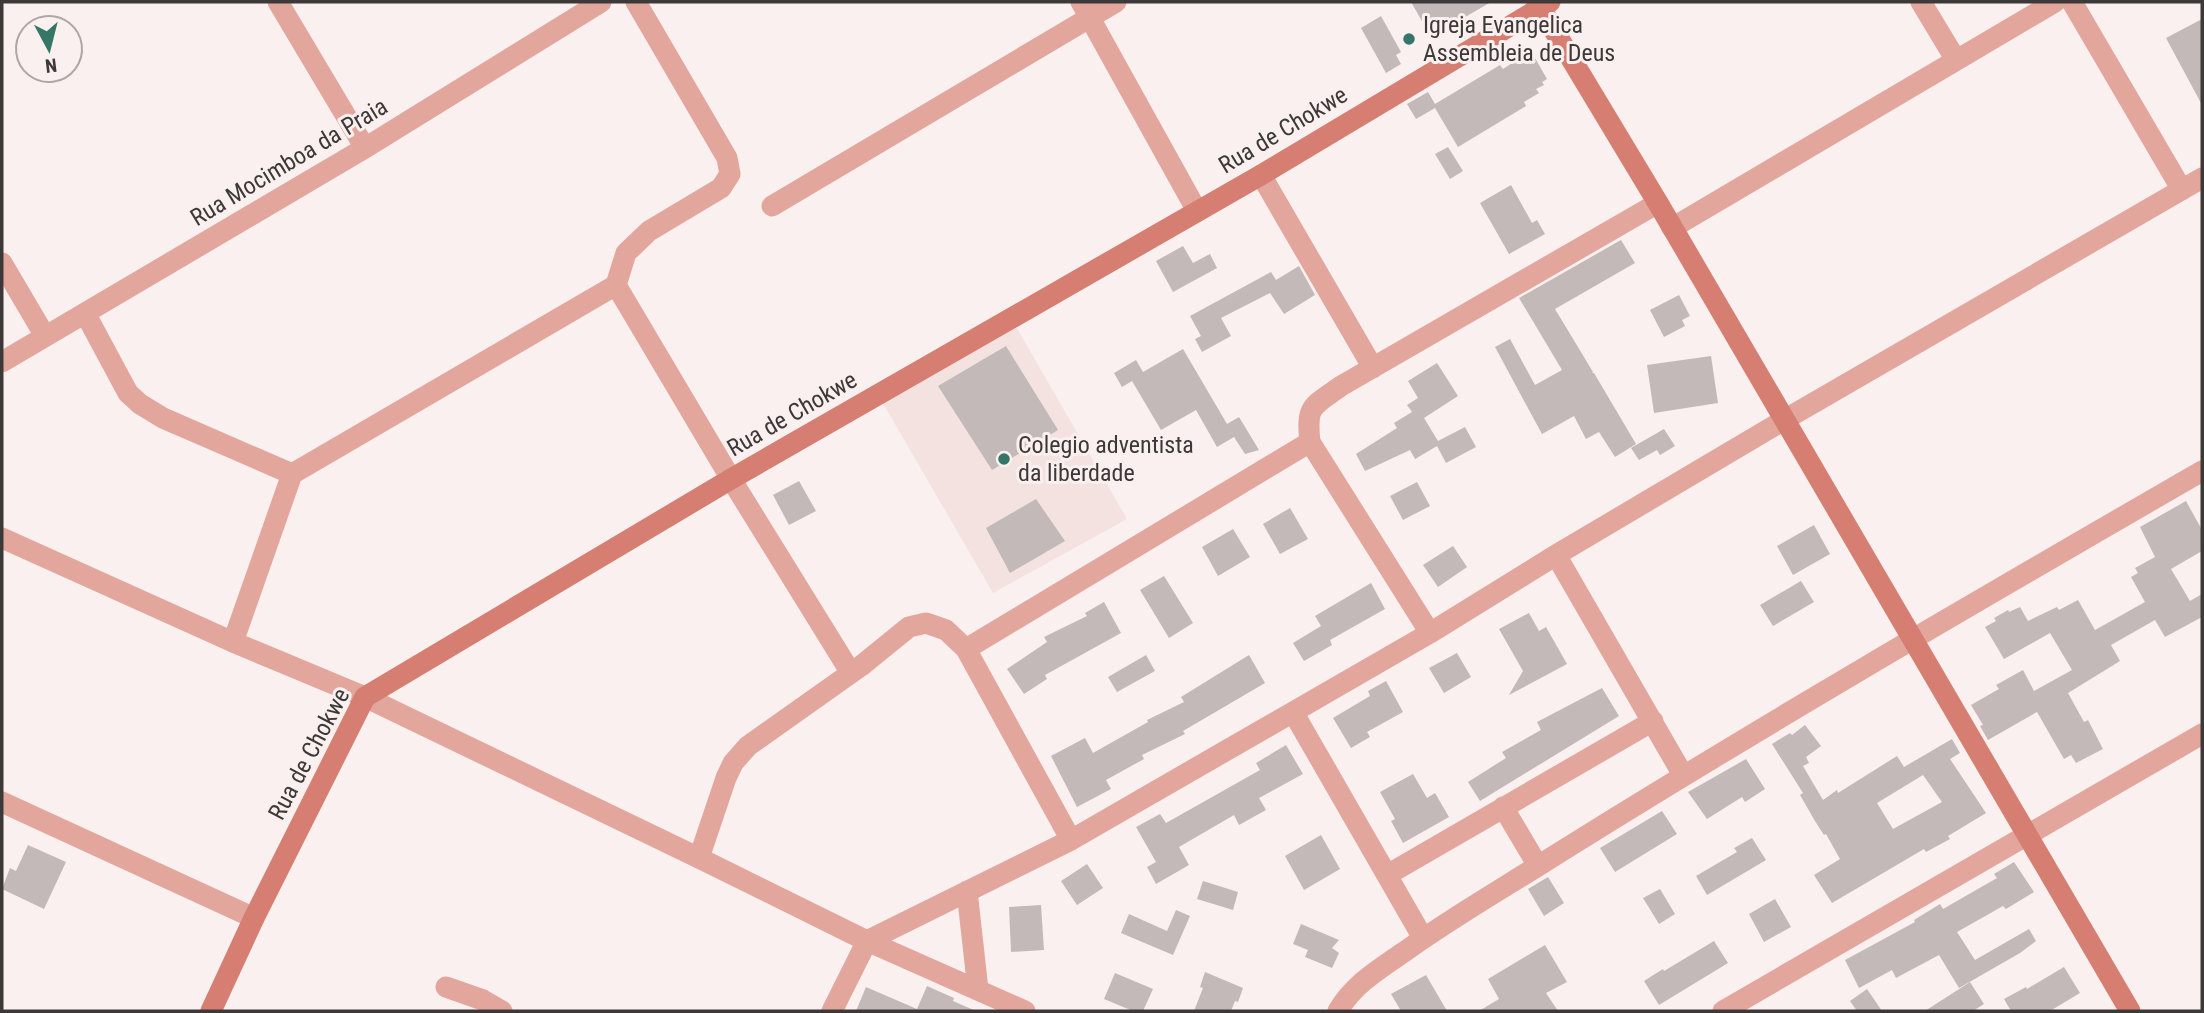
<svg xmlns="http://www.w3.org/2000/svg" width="2204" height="1013" font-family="'Roboto Condensed',sans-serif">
	<rect width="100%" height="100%" fill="#faf0ef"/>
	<path fill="#f3e2df" d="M 1015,325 L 1127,519 L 993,593 L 881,400 Z"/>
	<path fill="#c2b9b8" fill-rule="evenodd" d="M 1411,2 L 1491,2 L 1431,37 Z
		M 1381,16 L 1401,52 L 1396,55 L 1401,64 L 1386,73 L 1361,28 Z
		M 2202,19 L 2202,105 L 2166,38 Z
		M 1535,58 L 1547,79 L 1542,82 L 1544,85 L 1536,89 L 1539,93 L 1524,102 L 1526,106 L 1458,147 L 1435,108 L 1416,119 L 1407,104 L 1428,92 L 1435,104 L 1500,65 L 1503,69 L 1518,59 L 1521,63 Z
		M 1448,147 L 1463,171 L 1450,179 L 1435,154 Z
		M 1511,185 L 1532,223 L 1537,220 L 1545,234 L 1509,254 L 1480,203 Z
		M 1621,240 L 1635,263 L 1555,309 L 1593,372 L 1592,373 L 1594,373 L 1636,444 L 1615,457 L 1599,432 L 1586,439 L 1574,416 L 1542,434 L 1495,347 L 1510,339 L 1535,385 L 1562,370 L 1519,298 Z
		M 1183,246 L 1193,263 L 1210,254 L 1217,268 L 1173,292 L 1156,261 Z
		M 1299,266 L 1315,295 L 1284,314 L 1270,293 L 1221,318 L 1231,336 L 1202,352 L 1195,339 L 1201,336 L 1190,316 L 1271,272 L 1276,280 Z
		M 1679,295 L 1690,316 L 1682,320 L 1685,326 L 1664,337 L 1650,310 Z
		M 1006,346 L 1058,430 L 992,470 L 938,386 Z
		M 1183,349 L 1227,424 L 1239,417 L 1259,450 L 1245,454 L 1234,437 L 1217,447 L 1196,410 L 1161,430 L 1132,381 L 1122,387 L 1114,373 L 1136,360 L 1143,372 Z
		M 1711,356 L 1718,403 L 1654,413 L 1647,365 Z
		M 1437,363 L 1458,396 L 1424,418 L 1438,441 L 1465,427 L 1476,447 L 1446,463 L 1437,446 L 1415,459 L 1410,450 L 1365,471 L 1356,454 L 1397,428 L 1394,423 L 1412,412 L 1407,405 L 1418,398 L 1408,381 Z
		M 1664,429 L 1675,446 L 1660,455 L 1657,450 L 1639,460 L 1631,448 Z
		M 799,481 L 816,511 L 789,525 L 773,495 Z
		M 1417,482 L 1430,506 L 1403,520 L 1390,496 Z
		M 1036,499 L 1065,541 L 1010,573 L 986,528 Z
		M 2186,501 L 2202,530 L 2202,551 L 2171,569 L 2190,601 L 2202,594 L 2202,617 L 2165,637 L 2155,620 L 2111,645 L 2120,661 L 2068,693 L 2084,722 L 2088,720 L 2103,749 L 2076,763 L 2071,755 L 2064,759 L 2037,712 L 1988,740 L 1980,726 L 1983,725 L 1971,705 L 1999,689 L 1996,685 L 2023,670 L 2034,691 L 2072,670 L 2050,633 L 2004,659 L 1985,627 L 1996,621 L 1994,618 L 2008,610 L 2009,612 L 2020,607 L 2028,621 L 2057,607 L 2059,610 L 2078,600 L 2095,630 L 2145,602 L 2131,577 L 2138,573 L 2135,568 L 2155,557 L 2140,527 Z
		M 1290,508 L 1308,539 L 1280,554 L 1263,524 Z
		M 1814,525 L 1830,554 L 1793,575 L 1777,546 Z
		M 1233,529 L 1250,557 L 1218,576 L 1202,547 Z
		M 1453,546 L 1467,567 L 1438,587 L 1423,565 Z
		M 1164,576 L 1193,623 L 1169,638 L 1140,590 Z
		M 1801,581 L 1814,602 L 1773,626 L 1760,605 Z
		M 1371,583 L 1385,609 L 1330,640 L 1332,645 L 1304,661 L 1293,643 L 1321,626 L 1315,616 Z
		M 1104,602 L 1121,633 L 1045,675 L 1047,679 L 1024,694 L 1007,669 L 1047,642 L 1044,637 L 1087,616 L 1085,613 Z
		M 1529,613 L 1539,631 L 1546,627 L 1567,664 L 1509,695 L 1523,671 L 1499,629 Z
		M 1457,653 L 1471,677 L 1444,693 L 1429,668 Z
		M 1146,655 L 1155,671 L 1117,692 L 1108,677 Z
		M 1249,655 L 1265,683 L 1183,731 L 1185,734 L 1142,755 L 1144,759 L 1106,780 L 1111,789 L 1077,807 L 1051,756 L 1085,738 L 1093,753 L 1148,722 L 1147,720 L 1184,702 L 1181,697 Z
		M 1386,681 L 1403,712 L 1367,732 L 1370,737 L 1351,748 L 1333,718 L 1370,696 L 1368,691 Z
		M 1602,688 L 1619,716 L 1480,801 L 1468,782 L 1506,758 L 1502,752 L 1541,730 L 1537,722 Z
		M 1805,725 L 1821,746 L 1806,757 L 1809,763 L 1803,766 L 1823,800 L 1837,790 L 1838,793 L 1897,756 L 1904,767 L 1952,739 L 1960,753 L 1950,759 L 1986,813 L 1948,836 L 1950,839 L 1926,852 L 1924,849 L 1832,903 L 1814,875 L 1840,859 L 1826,834 L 1824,835 L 1815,821 L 1800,795 L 1803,793 L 1772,744 L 1790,733 L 1792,735 ZM 1923,775 L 1942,802 L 1893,829 L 1877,803 Z
		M 1286,745 L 1303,774 L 1259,798 L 1266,810 L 1239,825 L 1234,815 L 1179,847 L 1189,865 L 1156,884 L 1147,867 L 1156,862 L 1136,827 L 1160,814 L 1166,823 L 1260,770 L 1256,763 Z
		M 1746,759 L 1765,789 L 1745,802 L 1742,797 L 1707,819 L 1688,792 Z
		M 1413,774 L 1427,798 L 1435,793 L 1449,817 L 1403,843 L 1391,821 L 1395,819 L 1380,792 Z
		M 1662,811 L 1677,834 L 1615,872 L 1600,848 Z
		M 1321,835 L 1340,869 L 1304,890 L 1285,856 Z
		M 1752,838 L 1766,860 L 1707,895 L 1696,876 L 1737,852 L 1734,848 Z
		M 28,845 L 66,862 L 44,909 L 2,889 L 10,868 L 16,871 Z
		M 2014,862 L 2034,892 L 2006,909 L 2003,906 L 1957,932 L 1975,960 L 2029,929 L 2036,941 L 2020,953 L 1959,988 L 1939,955 L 1896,978 L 1892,970 L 1859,988 L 1845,960 L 1915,922 L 1914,920 L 1940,904 L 1943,909 L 1997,878 L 1994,874 Z
		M 1087,864 L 1103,888 L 1077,905 L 1061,881 Z
		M 1548,877 L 1564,903 L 1544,916 L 1528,889 Z
		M 1203,881 L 1238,892 L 1233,910 L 1197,899 Z
		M 1660,889 L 1675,914 L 1659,924 L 1643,898 Z
		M 1775,899 L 1791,927 L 1764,942 L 1749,914 Z
		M 1041,905 L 1044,950 L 1011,952 L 1009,907 Z
		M 1176,910 L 1190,916 L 1173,955 L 1121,933 L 1129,914 L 1167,931 Z
		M 1301,924 L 1339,940 L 1332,948 L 1339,953 L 1332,968 L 1305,957 L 1308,950 L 1293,944 Z
		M 1714,941 L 1728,963 L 1659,1005 L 1644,981 L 1663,969 L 1664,971 Z
		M 1545,945 L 1567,982 L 1546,993 L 1558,1011 L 1479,1011 L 1499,999 L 1488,979 Z
		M 2064,967 L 2080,993 L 2050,1011 L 2011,1011 L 2004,999 L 2026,987 L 2027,989 Z
		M 1205,972 L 1243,988 L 1238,1002 L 1235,1001 L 1231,1011 L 1194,1011 L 1203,988 L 1200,987 Z
		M 1115,973 L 1153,989 L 1143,1011 L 1133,1011 L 1104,999 Z
		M 1426,975 L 1447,1011 L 1401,1011 L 1391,994 Z
		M 1970,982 L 1984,1004 L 1973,1011 L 1925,1011 Z
		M 927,986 L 954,998 L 953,1001 L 976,1011 L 856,1011 L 866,987 L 917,1009 Z
		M 1867,989 L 1882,1011 L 1857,1011 L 1850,1001 Z"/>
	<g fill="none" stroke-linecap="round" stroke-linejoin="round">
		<path stroke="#e2a69c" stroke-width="21" d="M 278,2 L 365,148
			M 1081,2 L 1197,211
			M 1921,2 L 1956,60
			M 2072,2 L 2182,190
			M 1261,175 L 1373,368
			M 772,206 L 1116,2
			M 1672,228 L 2055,2
			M 2,263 L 45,336
			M 616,285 L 731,479 L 851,673
			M 85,313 L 128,393 L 140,404 L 163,418 L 292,474
			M 2,362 L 365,148 L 601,2
			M 2,538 L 233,642 L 365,697 L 699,858 L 867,941 L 1025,1011
			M 1556,555 L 1683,775
			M 1430,633 L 1310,442 C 1306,405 1312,407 1341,386 L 1658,203
			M 233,642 L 292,474 L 616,285 L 626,253 L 649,231 L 721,188 L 730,174 L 727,158 L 636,2
			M 966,649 L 1310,442
			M 1293,712 L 1423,938
			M 2,802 L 254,918
			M 1503,807 L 1538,866
			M 699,858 L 726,778 L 733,763 L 748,746 L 861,666 L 909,627 L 926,623 L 946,630 L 966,649 L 1071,840
			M 1387,875 L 1653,721
			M 967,891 L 978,990
			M 446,987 L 483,1000 L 502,1011
			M 832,1011 L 867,941 L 1071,840 L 1430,633 L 1556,555 L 1784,420 L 2202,178
			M 1338,1011 C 1353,985 1379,969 1404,952 C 1447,921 1493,894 1538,866 C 1756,729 1979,600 2202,471
			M 1723,1011 L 2202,734"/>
		<path stroke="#d57e71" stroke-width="21" d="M 1537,2 L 1658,203 L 2130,1011
			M 211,1011 L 254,918 L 365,697 L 731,479 L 1261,175 L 1550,2"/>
	</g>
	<g fill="#357666" stroke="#faf0ef" stroke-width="2.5">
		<circle cx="1409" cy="39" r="7"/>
		<circle cx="1004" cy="459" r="7"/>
	</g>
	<g text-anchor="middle" stroke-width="6" stroke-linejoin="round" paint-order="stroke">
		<g font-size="24" fill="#3c3938" stroke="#faf0ef" text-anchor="start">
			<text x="1423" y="33">Igreja Evangelica<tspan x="1423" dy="28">Assembleia de Deus</tspan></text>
			<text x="1018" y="453">Colegio adventista<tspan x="1018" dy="28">da liberdade</tspan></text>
		</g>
		<g font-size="24" fill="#3c3938" stroke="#faf0ef">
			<text transform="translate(1283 130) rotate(-31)" y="8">Rua de Chokwe</text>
			<text transform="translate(289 162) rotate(-31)" y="8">Rua Mocimboa da Praia</text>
			<text transform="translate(792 414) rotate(-30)" y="8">Rua de Chokwe</text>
			<text transform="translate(309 754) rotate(-62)" y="8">Rua de Chokwe</text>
		</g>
	</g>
	<rect width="2204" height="1013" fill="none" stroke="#3c3938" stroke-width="7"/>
	<g transform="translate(49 49) rotate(173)"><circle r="33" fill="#faf0ef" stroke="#aea7a6" stroke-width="2"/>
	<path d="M0-5L12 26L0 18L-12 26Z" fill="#357666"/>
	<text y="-10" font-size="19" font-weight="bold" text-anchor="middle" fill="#3c3938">N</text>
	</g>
</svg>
